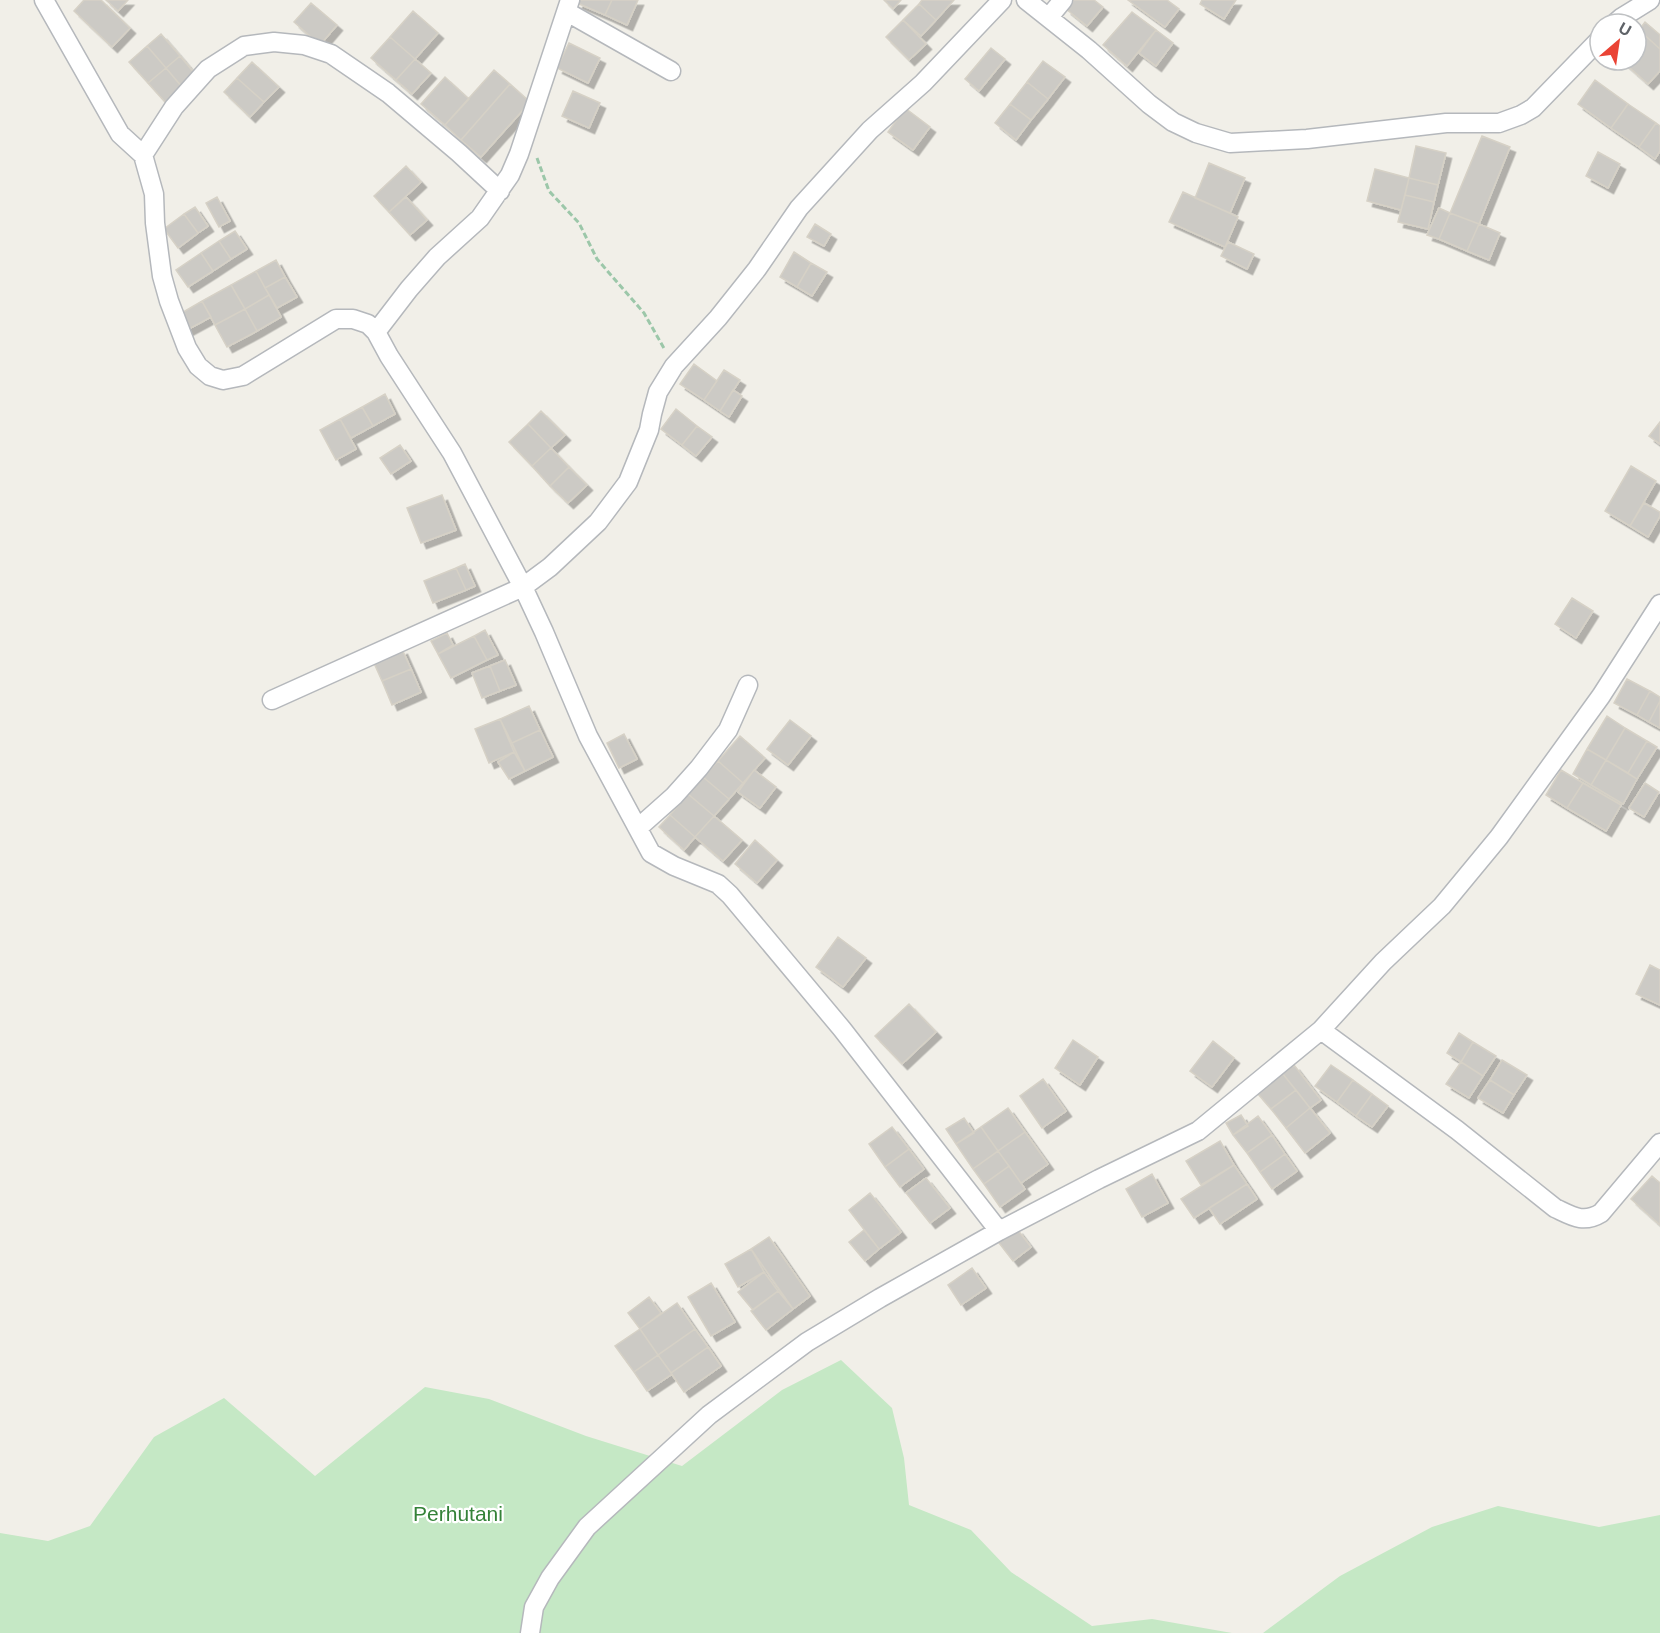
<svg xmlns="http://www.w3.org/2000/svg" width="1660" height="1633" font-family="Arial,sans-serif">
	<defs>
		<filter id="shadow"><feDropShadow dx="5.5" dy="5.5" stdDeviation="0" flood-color="#0004"/></filter>
	</defs>
	<rect width="100%" height="100%" fill="#f1efe8"/>
	<path fill="#c5e8c5" d="M 841,1360 L 892,1408 L 904,1458 L 909,1505 L 971,1530 L 1011,1572 L 1092,1626 L 1152,1619 L 1232,1633 L 0,1633 L 0,1533 L 48,1541 L 90,1526 L 154,1437 L 224,1398 L 315,1476 L 425,1387 L 489,1399 L 586,1436 L 682,1466 L 782,1390 Z
		M 1498,1506 L 1599,1527 L 1660,1515 L 1660,1633 L 1263,1633 L 1340,1576 L 1432,1527 Z"/>
	<path fill="#cccac5" stroke="#d6d1c6" stroke-width="1.5" filter="url(#shadow)" d="M 84,0 L 101,0 L 130,28 L 112,47 L 74,11 Z
		M 106,0 L 128,0 L 118,11 Z
		M 578,0 L 612,0 L 605,15 L 577,3 Z
		M 612,0 L 638,0 L 627,25 L 605,15 Z
		M 884,0 L 901,0 L 893,9 Z
		M 922,0 L 954,0 L 936,20 L 919,4 Z
		M 1074,0 L 1094,0 L 1103,7 L 1087,26 L 1066,9 Z
		M 1128,0 L 1167,0 L 1179,9 L 1165,27 Z
		M 1202,0 L 1236,0 L 1224,19 L 1200,4 Z
		M 311,3 L 337,25 L 320,45 L 294,22 Z
		M 919,4 L 936,20 L 921,36 L 903,20 Z
		M 413,11 L 438,33 L 415,59 L 390,37 Z
		M 1132,12 L 1156,30 L 1127,66 L 1103,45 Z
		M 903,20 L 926,44 L 909,60 L 886,37 Z
		M 1645,22 L 1660,35 L 1660,49 L 1639,30 Z
		M 1156,30 L 1173,43 L 1156,66 L 1139,53 Z
		M 1639,30 L 1660,49 L 1660,71 L 1648,84 L 1621,60 L 1636,60 L 1636,33 Z
		M 161,34 L 180,56 L 166,68 L 147,46 Z
		M 390,37 L 415,59 L 396,80 L 371,58 Z
		M 569,43 L 600,58 L 588,83 L 557,68 Z
		M 147,46 L 166,68 L 148,83 L 129,62 Z
		M 991,48 L 1005,59 L 979,91 L 965,79 Z
		M 180,56 L 196,75 L 182,87 L 166,68 Z
		M 415,59 L 431,73 L 412,94 L 396,80 Z
		M 1043,61 L 1065,77 L 1048,99 L 1027,82 Z
		M 252,62 L 279,87 L 264,102 L 237,78 Z
		M 166,68 L 182,87 L 165,102 L 148,83 Z
		M 494,70 L 510,84 L 461,140 L 445,125 Z
		M 445,77 L 469,99 L 445,125 L 421,104 Z
		M 237,78 L 264,102 L 250,117 L 224,92 Z
		M 1595,80 L 1628,104 L 1611,128 L 1578,104 Z
		M 1027,82 L 1048,99 L 1031,120 L 1010,104 Z
		M 510,84 L 530,102 L 481,157 L 461,140 Z
		M 573,91 L 600,103 L 589,128 L 562,116 Z
		M 1010,104 L 1031,120 L 1016,140 L 995,123 Z
		M 1628,104 L 1656,123 L 1639,147 L 1611,128 Z
		M 905,108 L 930,127 L 913,150 L 888,132 Z
		M 1656,123 L 1660,126 L 1660,151 L 1655,159 L 1639,147 Z
		M 1482,136 L 1510,147 L 1479,224 L 1450,213 Z
		M 1416,146 L 1446,153 L 1438,185 L 1409,178 Z
		M 1598,152 L 1620,164 L 1608,188 L 1586,176 Z
		M 1209,163 L 1245,178 L 1230,213 L 1195,198 Z
		M 406,166 L 421,182 L 389,212 L 374,196 Z
		M 1375,169 L 1409,178 L 1401,210 L 1367,201 Z
		M 1409,178 L 1438,185 L 1434,202 L 1405,195 Z
		M 1183,192 L 1238,217 L 1225,247 L 1169,222 Z
		M 1405,195 L 1434,202 L 1428,229 L 1398,222 Z
		M 217,197 L 230,221 L 219,227 L 206,203 Z
		M 406,197 L 427,220 L 410,235 L 389,212 Z
		M 195,207 L 208,226 L 198,233 L 184,214 Z
		M 1439,208 L 1450,213 L 1439,239 L 1427,235 Z
		M 1450,213 L 1479,224 L 1467,251 L 1439,239 Z
		M 184,214 L 198,233 L 178,248 L 164,229 Z
		M 815,224 L 831,234 L 824,246 L 807,237 Z
		M 1479,224 L 1500,233 L 1489,260 L 1467,251 Z
		M 235,231 L 247,249 L 231,259 L 219,241 Z
		M 219,241 L 231,259 L 213,271 L 201,253 Z
		M 1228,242 L 1254,254 L 1247,269 L 1221,256 Z
		M 794,252 L 811,263 L 797,287 L 780,277 Z
		M 201,253 L 213,271 L 188,287 L 176,270 Z
		M 276,260 L 285,277 L 265,288 L 256,271 Z
		M 811,263 L 827,272 L 812,296 L 797,287 Z
		M 256,271 L 269,295 L 245,309 L 231,285 Z
		M 285,277 L 297,297 L 277,308 L 265,288 Z
		M 231,285 L 245,309 L 215,325 L 202,301 Z
		M 269,295 L 281,317 L 257,331 L 245,309 Z
		M 202,301 L 211,317 L 187,330 L 178,315 Z
		M 245,309 L 257,331 L 227,347 L 215,325 Z
		M 694,364 L 717,381 L 704,400 L 680,384 Z
		M 724,370 L 740,380 L 720,411 L 704,400 Z
		M 733,390 L 742,396 L 729,417 L 720,411 Z
		M 385,394 L 395,414 L 373,426 L 362,407 Z
		M 362,407 L 373,426 L 351,438 L 340,419 Z
		M 676,409 L 697,426 L 682,445 L 661,429 Z
		M 541,411 L 565,435 L 551,448 L 528,424 Z
		M 340,419 L 356,449 L 336,460 L 320,430 Z
		M 1660,422 L 1660,444 L 1649,436 Z
		M 528,424 L 551,448 L 532,466 L 509,442 Z
		M 697,426 L 712,437 L 696,456 L 682,445 Z
		M 400,445 L 411,461 L 391,474 L 380,458 Z
		M 551,448 L 569,467 L 550,486 L 532,466 Z
		M 1631,466 L 1656,481 L 1630,526 L 1605,511 Z
		M 569,467 L 587,485 L 568,503 L 550,486 Z
		M 442,495 L 456,530 L 421,543 L 407,508 Z
		M 1644,503 L 1660,512 L 1660,516 L 1648,537 L 1630,526 Z
		M 465,564 L 475,586 L 466,590 L 456,568 Z
		M 456,568 L 466,590 L 433,603 L 424,581 Z
		M 1572,598 L 1593,611 L 1576,638 L 1555,624 Z
		M 485,630 L 498,655 L 487,660 L 474,636 Z
		M 447,633 L 453,645 L 438,654 L 431,641 Z
		M 474,636 L 487,660 L 451,678 L 438,654 Z
		M 402,649 L 411,669 L 382,681 L 373,661 Z
		M 505,660 L 516,685 L 500,691 L 490,666 Z
		M 490,666 L 500,691 L 482,698 L 472,673 Z
		M 411,669 L 421,692 L 392,705 L 382,681 Z
		M 1627,679 L 1650,691 L 1637,715 L 1614,703 Z
		M 1650,691 L 1660,697 L 1660,701 L 1649,722 L 1637,715 Z
		M 1660,701 L 1660,728 L 1649,722 Z
		M 529,706 L 540,730 L 512,743 L 500,719 Z
		M 1607,716 L 1625,728 L 1606,760 L 1587,749 Z
		M 500,719 L 514,752 L 489,763 L 475,729 Z
		M 790,720 L 811,736 L 788,765 L 767,749 Z
		M 1625,728 L 1647,741 L 1628,773 L 1606,760 Z
		M 540,730 L 553,757 L 525,771 L 512,743 Z
		M 624,734 L 637,759 L 619,768 L 607,743 Z
		M 740,736 L 765,758 L 743,783 L 718,761 Z
		M 1647,741 L 1657,747 L 1637,779 L 1628,773 Z
		M 1587,749 L 1606,760 L 1591,785 L 1573,774 Z
		M 514,752 L 525,771 L 509,779 L 498,762 Z
		M 1606,760 L 1637,779 L 1623,804 L 1591,785 Z
		M 718,761 L 743,783 L 729,799 L 703,777 Z
		M 754,770 L 776,787 L 760,808 L 738,792 Z
		M 1561,770 L 1583,783 L 1567,808 L 1546,795 Z
		M 703,777 L 729,799 L 714,816 L 688,794 Z
		M 1583,783 L 1621,805 L 1606,831 L 1567,808 Z
		M 1645,783 L 1659,792 L 1644,817 L 1629,808 Z
		M 688,794 L 714,816 L 695,837 L 670,815 Z
		M 670,815 L 695,837 L 684,850 L 659,827 Z
		M 714,816 L 742,840 L 723,861 L 695,837 Z
		M 755,840 L 777,860 L 757,883 L 735,864 Z
		M 838,937 L 866,958 L 843,987 L 816,967 Z
		M 1650,965 L 1660,970 L 1660,1005 L 1636,994 Z
		M 909,1004 L 936,1032 L 902,1064 L 875,1036 Z
		M 1459,1033 L 1473,1042 L 1461,1062 L 1447,1053 Z
		M 1073,1040 L 1098,1057 L 1080,1085 L 1055,1068 Z
		M 1213,1041 L 1234,1058 L 1212,1087 L 1190,1071 Z
		M 1473,1042 L 1496,1056 L 1483,1076 L 1461,1062 Z
		M 1502,1060 L 1527,1075 L 1514,1095 L 1490,1080 Z
		M 1461,1062 L 1483,1076 L 1469,1098 L 1446,1084 Z
		M 1294,1065 L 1321,1100 L 1310,1108 L 1283,1074 Z
		M 1331,1065 L 1353,1080 L 1337,1102 L 1315,1086 Z
		M 1283,1074 L 1296,1090 L 1271,1109 L 1258,1094 Z
		M 1043,1079 L 1066,1111 L 1042,1128 L 1020,1096 Z
		M 1353,1080 L 1372,1094 L 1356,1116 L 1337,1102 Z
		M 1490,1080 L 1514,1095 L 1503,1113 L 1478,1098 Z
		M 1296,1090 L 1310,1108 L 1286,1128 L 1271,1109 Z
		M 1372,1094 L 1388,1106 L 1372,1127 L 1356,1116 Z
		M 1008,1108 L 1025,1132 L 998,1151 L 981,1127 Z
		M 1310,1108 L 1330,1133 L 1305,1153 L 1286,1128 Z
		M 1241,1115 L 1248,1126 L 1233,1135 L 1226,1123 Z
		M 1258,1116 L 1272,1135 L 1247,1153 L 1233,1135 Z
		M 964,1118 L 974,1133 L 956,1144 L 946,1129 Z
		M 892,1127 L 909,1149 L 885,1167 L 869,1144 Z
		M 981,1127 L 998,1151 L 973,1169 L 956,1144 Z
		M 1025,1132 L 1048,1164 L 1021,1183 L 998,1151 Z
		M 1272,1135 L 1285,1154 L 1260,1172 L 1247,1153 Z
		M 1220,1141 L 1234,1165 L 1201,1185 L 1186,1161 Z
		M 909,1149 L 924,1169 L 900,1187 L 885,1167 Z
		M 998,1151 L 1009,1166 L 984,1184 L 973,1169 Z
		M 1285,1154 L 1297,1171 L 1272,1189 L 1260,1172 Z
		M 1234,1165 L 1247,1184 L 1194,1218 L 1181,1199 Z
		M 1009,1166 L 1025,1189 L 1000,1207 L 984,1184 Z
		M 1152,1174 L 1168,1203 L 1142,1217 L 1126,1189 Z
		M 1652,1176 L 1660,1183 L 1660,1225 L 1631,1199 Z
		M 926,1178 L 950,1208 L 930,1223 L 906,1193 Z
		M 1247,1184 L 1257,1199 L 1220,1224 L 1209,1208 Z
		M 870,1193 L 901,1232 L 879,1249 L 849,1210 Z
		M 1017,1229 L 1031,1247 L 1013,1261 L 999,1243 Z
		M 864,1230 L 879,1249 L 865,1261 L 849,1242 Z
		M 769,1237 L 810,1296 L 793,1309 L 751,1249 Z
		M 751,1249 L 764,1272 L 738,1287 L 725,1264 Z
		M 972,1268 L 986,1288 L 961,1305 L 948,1285 Z
		M 764,1272 L 778,1291 L 753,1310 L 738,1292 Z
		M 711,1283 L 735,1322 L 711,1336 L 688,1297 Z
		M 778,1291 L 793,1309 L 766,1330 L 751,1311 Z
		M 649,1297 L 661,1313 L 640,1329 L 628,1313 Z
		M 677,1303 L 695,1329 L 658,1355 L 640,1329 Z
		M 640,1329 L 658,1355 L 634,1372 L 615,1346 Z
		M 695,1329 L 708,1347 L 671,1373 L 658,1355 Z
		M 708,1347 L 721,1366 L 684,1392 L 671,1373 Z
		M 658,1355 L 672,1374 L 647,1391 L 634,1372 Z"/>
	<g fill="none" stroke-linecap="round" stroke-linejoin="round">
		<defs>
			<path id="minor" d="M 44,0 L 120,134 L 143,155 L 154,194 L 155,223 L 162,276 L 169,301 L 187,348 L 198,366 L 210,376 L 223,380 L 243,376 L 336,319 L 353,319 L 368,324 L 376,332 L 389,356 L 452,453 L 523,587 L 544,632 L 588,736 L 651,853 L 674,866 L 718,884 L 730,895 L 842,1029 L 999,1231
				M 1026,0 L 1089,50 L 1149,104 L 1173,122 L 1196,133 L 1230,143 L 1307,139 L 1446,123 L 1499,123 L 1521,115 L 1533,108 L 1600,39
				M 567,12 L 671,71
				M 1049,17 L 1063,0
				M 1614,24 L 1621,18 L 1650,0
				M 143,155 L 174,107 L 208,69 L 244,46 L 274,42 L 304,45 L 331,54 L 388,93 L 459,153 L 500,191
				M 376,332 L 409,289 L 437,257 L 480,218 L 510,175 L 519,154 L 570,0
				M 272,700 L 523,587 L 550,567 L 598,522 L 628,482 L 649,430 L 652,414 L 658,392 L 674,366 L 718,318 L 757,269 L 799,208 L 870,130 L 923,83 L 1002,0
				M 638,828 L 674,796 L 699,768 L 728,730 L 748,685
				M 1321,1030 L 1457,1130 L 1555,1208 C 1572,1216 1583,1224 1601,1213 L 1660,1143
				M 530,1633 L 534,1607 L 550,1578 L 587,1527 L 709,1415 L 807,1342 L 880,1298 L 999,1231 L 1099,1179 L 1198,1131 L 1321,1030 L 1383,962 L 1442,906 L 1499,837 L 1601,696 L 1660,604"/>
		</defs>
		<use href="#minor" stroke="#b5b8bc" stroke-width="21"/>
		<path stroke="#9cc7a9" stroke-width="3" stroke-dasharray="6 3" stroke-linecap="butt" d="M 537,158 L 549,191 L 579,223 L 597,259 L 644,313 L 665,350"/>
		<use href="#minor" stroke="#fff" stroke-width="18"/>
	</g>
	<g text-anchor="middle" stroke-width="4.5" stroke-linejoin="round" paint-order="stroke">
		<g font-size="21" fill="#348238" stroke="#fff">
			<text x="458" y="1521">Perhutani</text>
		</g>
	</g>
	<g transform="translate(1618 42) rotate(29)"><circle r="28" fill="#ffffff" stroke="#bfc1c3" stroke-width="1.5"/>
	<path d="M0-4.5L10 22L0 15L-10 22Z" fill="#ea4335"/>
	<text y="-9" font-size="16" font-weight="bold" text-anchor="middle" fill="#5f6368">U</text>
	</g>
</svg>
